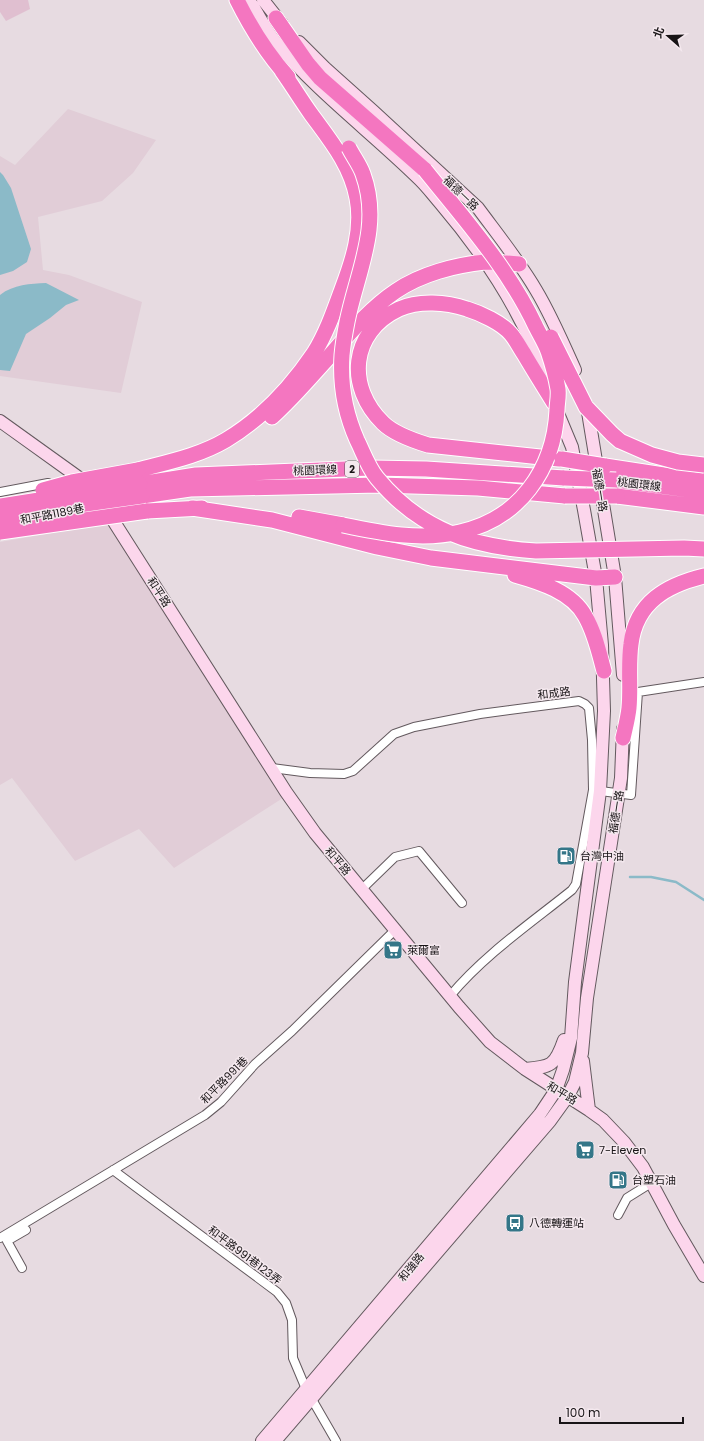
<svg xmlns="http://www.w3.org/2000/svg" width="704" height="1441" font-family="Poppins,'Noto Sans TC',sans-serif">
	<rect width="100%" height="100%" fill="#e7dbe1"/>
	<path fill="#e1cdd7" d="M 68,109 L 156,140 L 133,173 L 102,201 L 38,217 L 43,270 L 69,275 L 142,302 L 121,393 L 0,376 L 0,156 L 15,165 Z
		M 109,523 L 286,796 L 174,868 L 139,829 L 75,861 L 12,778 L 0,785 L 0,542 Z"/>
	<path fill="#e0bfd0" d="M 0,0 L 28,0 L 30,9 L 6,21 L 0,12 Z"/>
	<path fill="#8bbac8" d="M 0,172 L 3,175 L 11,188 L 31,249 L 27,262 L 13,271 L 0,275 Z
		M 46,283 L 79,300 L 66,305 L 50,318 L 26,334 L 10,371 L 0,370 L 0,295 C 14,284 30,284 46,283 Z"/>
	<g fill="none" stroke-linecap="round" stroke-linejoin="round">
		<path stroke="#8bbac8" stroke-width="2.5" d="M 630,877 L 651,877 L 676,882 L 704,900"/>
		<defs>
			<path id="street" d="M 0,492 L 48,483
				M 272,768 L 310,773 L 344,774 L 353,771 L 394,734 L 414,727 L 480,714 L 579,701 L 585,704 L 589,708 L 592,740 L 593,790 L 631,795 L 638,692 L 704,682
				M 362,889 L 395,857 L 419,851 L 462,903
				M 450,996 C 484,955 531,923 572,890 L 576,884 L 593,790
				M 113,1170 L 277,1292 L 286,1303 L 292,1320 L 293,1358 L 306,1389 L 336,1441
				M 618,1215 L 627,1198 L 651,1183
				M 0,1238 L 205,1115 L 221,1102 L 255,1064 L 292,1031 L 396,929
				M 22,1268 L 7,1241 L 26,1230"/>
			<path id="secondary" d="M 249,0 C 258,13 265,29 275,41 C 317,92 370,131 417,177 C 426,185 433,195 441,204 C 487,258 527,320 549,388
				M 263,0 L 282,24
				M 299,42 L 325,68 L 373,111 L 478,208 C 498,235 519,261 536,290 C 551,315 563,343 575,370
				M 587,406 L 615,577 L 623,675
				M 0,421 L 78,477 L 109,514 L 286,792 L 315,833 L 459,1007 L 490,1042 L 525,1069 L 589,1110 L 603,1120 L 624,1142 L 643,1167 L 674,1225 L 704,1276
				M 583,1061 L 589,1110
				M 525,1069 C 551,1067 555,1066 564,1040
				M 262,1441 L 540,1114 L 556,1090 L 563,1070 L 571,1038 L 575,982 L 600,791 L 604,711 L 602,645 L 596,578 L 584,510 L 572,447 L 557,411
				M 275,1441 L 550,1121 L 568,1096 L 575,1082 L 582,1053 L 587,998 L 621,778 L 623,729"/>
			<path id="highway" d="M 237,0 C 251,28 267,54 288,77
				M 276,18 L 308,64 L 320,78 L 425,170
				M 554,403 C 544,387 534,371 524,354 C 520,348 516,340 511,334 C 502,323 480,313 467,309 C 446,302 419,300 399,309 C 350,332 346,387 383,423 C 393,433 415,441 428,445 L 559,459
				M 272,417 C 292,399 309,379 327,359 C 348,335 369,309 396,291 C 421,274 455,265 485,262 C 496,262 508,263 519,264
				M 605,466 L 704,481
				M 138,470 C 168,462 199,456 226,440 C 261,419 291,387 314,353 C 326,334 334,311 342,289 C 353,260 363,229 357,198 C 351,165 330,140 311,114 C 301,100 292,85 282,71
				M 616,480 L 704,492
				M 140,484 L 196,475 L 370,468 L 426,469 L 564,478
				M 142,496 L 190,489 L 379,485 L 478,488 L 565,496
				M 617,496 L 704,507
				M 192,508 L 272,520 L 377,547 L 431,558 L 596,578 L 615,577
				M 147,511 L 202,508
				M 299,517 L 343,525
				M 515,575 C 540,582 572,592 585,616 C 595,633 599,653 604,671
				M 623,738 C 625,729 628,718 629,708 C 631,687 628,665 631,644 C 636,602 667,585 704,576"/>
		</defs>
		<use href="#street" stroke="#63595e" stroke-width="10"/>
		<use href="#secondary" stroke="#63595e" stroke-width="14"/>
		<use href="#highway" stroke="#fff" stroke-width="17"/>
		<use href="#street" stroke="#fff" stroke-width="8"/>
		<use href="#secondary" stroke="#fcd6ec" stroke-width="12"/>
		<use href="#highway" stroke="#f476c0" stroke-width="15"/>
		<defs>
			<path id="highway-bridge" d="M 349,148 C 353,156 360,165 363,174 C 382,226 357,272 347,322 C 345,332 343,344 342,355 C 340,384 345,413 357,440 C 363,452 368,467 377,478 C 419,529 471,547 536,551 L 684,548 L 704,549
				M 551,337 L 586,407 L 612,434 L 620,441 L 652,455 L 678,462 L 704,465
				M 562,459 L 605,466
				M 564,478 L 616,480
				M 43,490 L 72,482 L 138,470
				M 565,496 L 617,496
				M 0,506 L 140,484
				M 0,520 L 44,510 L 142,496
				M 343,525 C 381,533 421,541 460,532 C 519,519 554,470 557,410 C 557,404 559,396 558,389 C 556,377 552,363 548,351 C 545,343 540,335 536,327 C 509,269 465,220 425,170
				M 0,532 L 147,511"/>
		</defs>
		<use href="#highway-bridge" stroke="#fff" stroke-width="17" stroke-linecap="butt"/>
		<use href="#highway-bridge" stroke="#f476c0" stroke-width="15"/>
	</g>
	<defs>
		<symbol id="fuel-square" viewBox="-11 -11 22 22"><rect x="-9" y="-9" width="18" height="18" rx="4" fill="#347688" stroke="#f4e8ee"/><path d="M-5.5-6h7V0h2V4h1.3V-2.5L3-4.5l.8-.8L6-3V5H2.5V1h-1V6h-7ZM-4.2-4.7v3.2H.2V-4.7Z" fill="#fff"/></symbol>
		<symbol id="supermarket-square" viewBox="-11 -11 22 22"><rect x="-9" y="-9" width="18" height="18" rx="4" fill="#347688" stroke="#f4e8ee"/><path d="M-6-5.5h2.5l.6 2H6L4.5 2H-2.5L-4.4-4H-6ZM-1.5 3.2a1.3 1.3 0 1 0 .1 0ZM3 3.2a1.3 1.3 0 1 0 .1 0Z" fill="#fff"/></symbol>
		<symbol id="bus-square" viewBox="-11 -11 22 22"><rect x="-9" y="-9" width="18" height="18" rx="4" fill="#347688" stroke="#f4e8ee"/><path d="M-5-6H5V4H4V6H2V4H-2V6H-4V4H-5ZM-3.5-4V0h7V-4ZM-3.5 1.2v1.5H-2V1.2ZM2 1.2v1.5H3.5V1.2Z" fill="#fff"/></symbol>
	</defs>
	<g fill-rule="evenodd">
		<use href="#fuel-square" x="555" y="845" width="22" height="22"/>
		<use href="#supermarket-square" x="382" y="939" width="22" height="22"/>
		<use href="#supermarket-square" x="574" y="1139" width="22" height="22"/>
		<use href="#fuel-square" x="607" y="1169" width="22" height="22"/>
		<use href="#bus-square" x="504" y="1212" width="22" height="22"/>
	</g>
	<g text-anchor="middle" stroke-width="3" stroke-linejoin="round" paint-order="stroke">
		<rect fill="#f4e8ee" stroke="#5a5457" stroke-width="1" x="345" y="461" width="14" height="16" rx="3"/>
		<g font-size="10" font-weight="bold" fill="#181416">
			<text x="352" y="473">2</text>
		</g>
		<g font-size="11" fill="#181416" stroke="#f4e8ee">
			<text transform="translate(461 193) rotate(44)" y="4">福德一路</text>
			<text transform="translate(315 470) rotate(-2)" y="4">桃園環線</text>
			<text transform="translate(639 484) rotate(7)" y="4">桃園環線</text>
			<text transform="translate(600 490) rotate(81)" y="4">福德一路</text>
			<text transform="translate(52 514) rotate(-11)" y="4">和平路1189巷</text>
			<text transform="translate(159 592) rotate(57)" y="4">和平路</text>
			<text transform="translate(554 693) rotate(-7)" y="4">和成路</text>
			<text transform="translate(616 812) rotate(-81)" y="4">福德一路</text>
			<text transform="translate(338 861) rotate(50)" y="4">和平路</text>
			<text transform="translate(224 1080) rotate(-45)" y="4">和平路991巷</text>
			<text transform="translate(562 1093) rotate(31)" y="4">和平路</text>
			<text transform="translate(245 1255) rotate(37)" y="4">和平路991巷123弄</text>
			<text transform="translate(411 1267) rotate(-50)" y="4">和強路</text>
		</g>
		<g font-size="11" fill="#181416" stroke="#f4e8ee" text-anchor="start">
			<text x="580" y="860">台灣中油</text>
			<text x="407" y="954">萊爾富</text>
			<text x="599" y="1154">7-Eleven</text>
			<text x="632" y="1184">台塑石油</text>
			<text x="529" y="1227">八德轉運站</text>
		</g>
	</g>
	<g transform="translate(668 36) rotate(290)" stroke="#f4e8ee" stroke-width="3" paint-order="stroke">
	<path d="M0-3L7 15L0 10L-7 15Z" fill="#181416"/>
	<text y="-6" font-size="11" font-weight="bold" text-anchor="middle" fill="#181416">北</text>
	</g>
	<path d="M560 1417v6h123v-6" fill="none" stroke="#181416" stroke-width="2"/>
	<text x="566" y="1417" font-size="12" fill="#181416" stroke="#f4e8ee" stroke-width="3" paint-order="stroke">100 m</text>
</svg>
